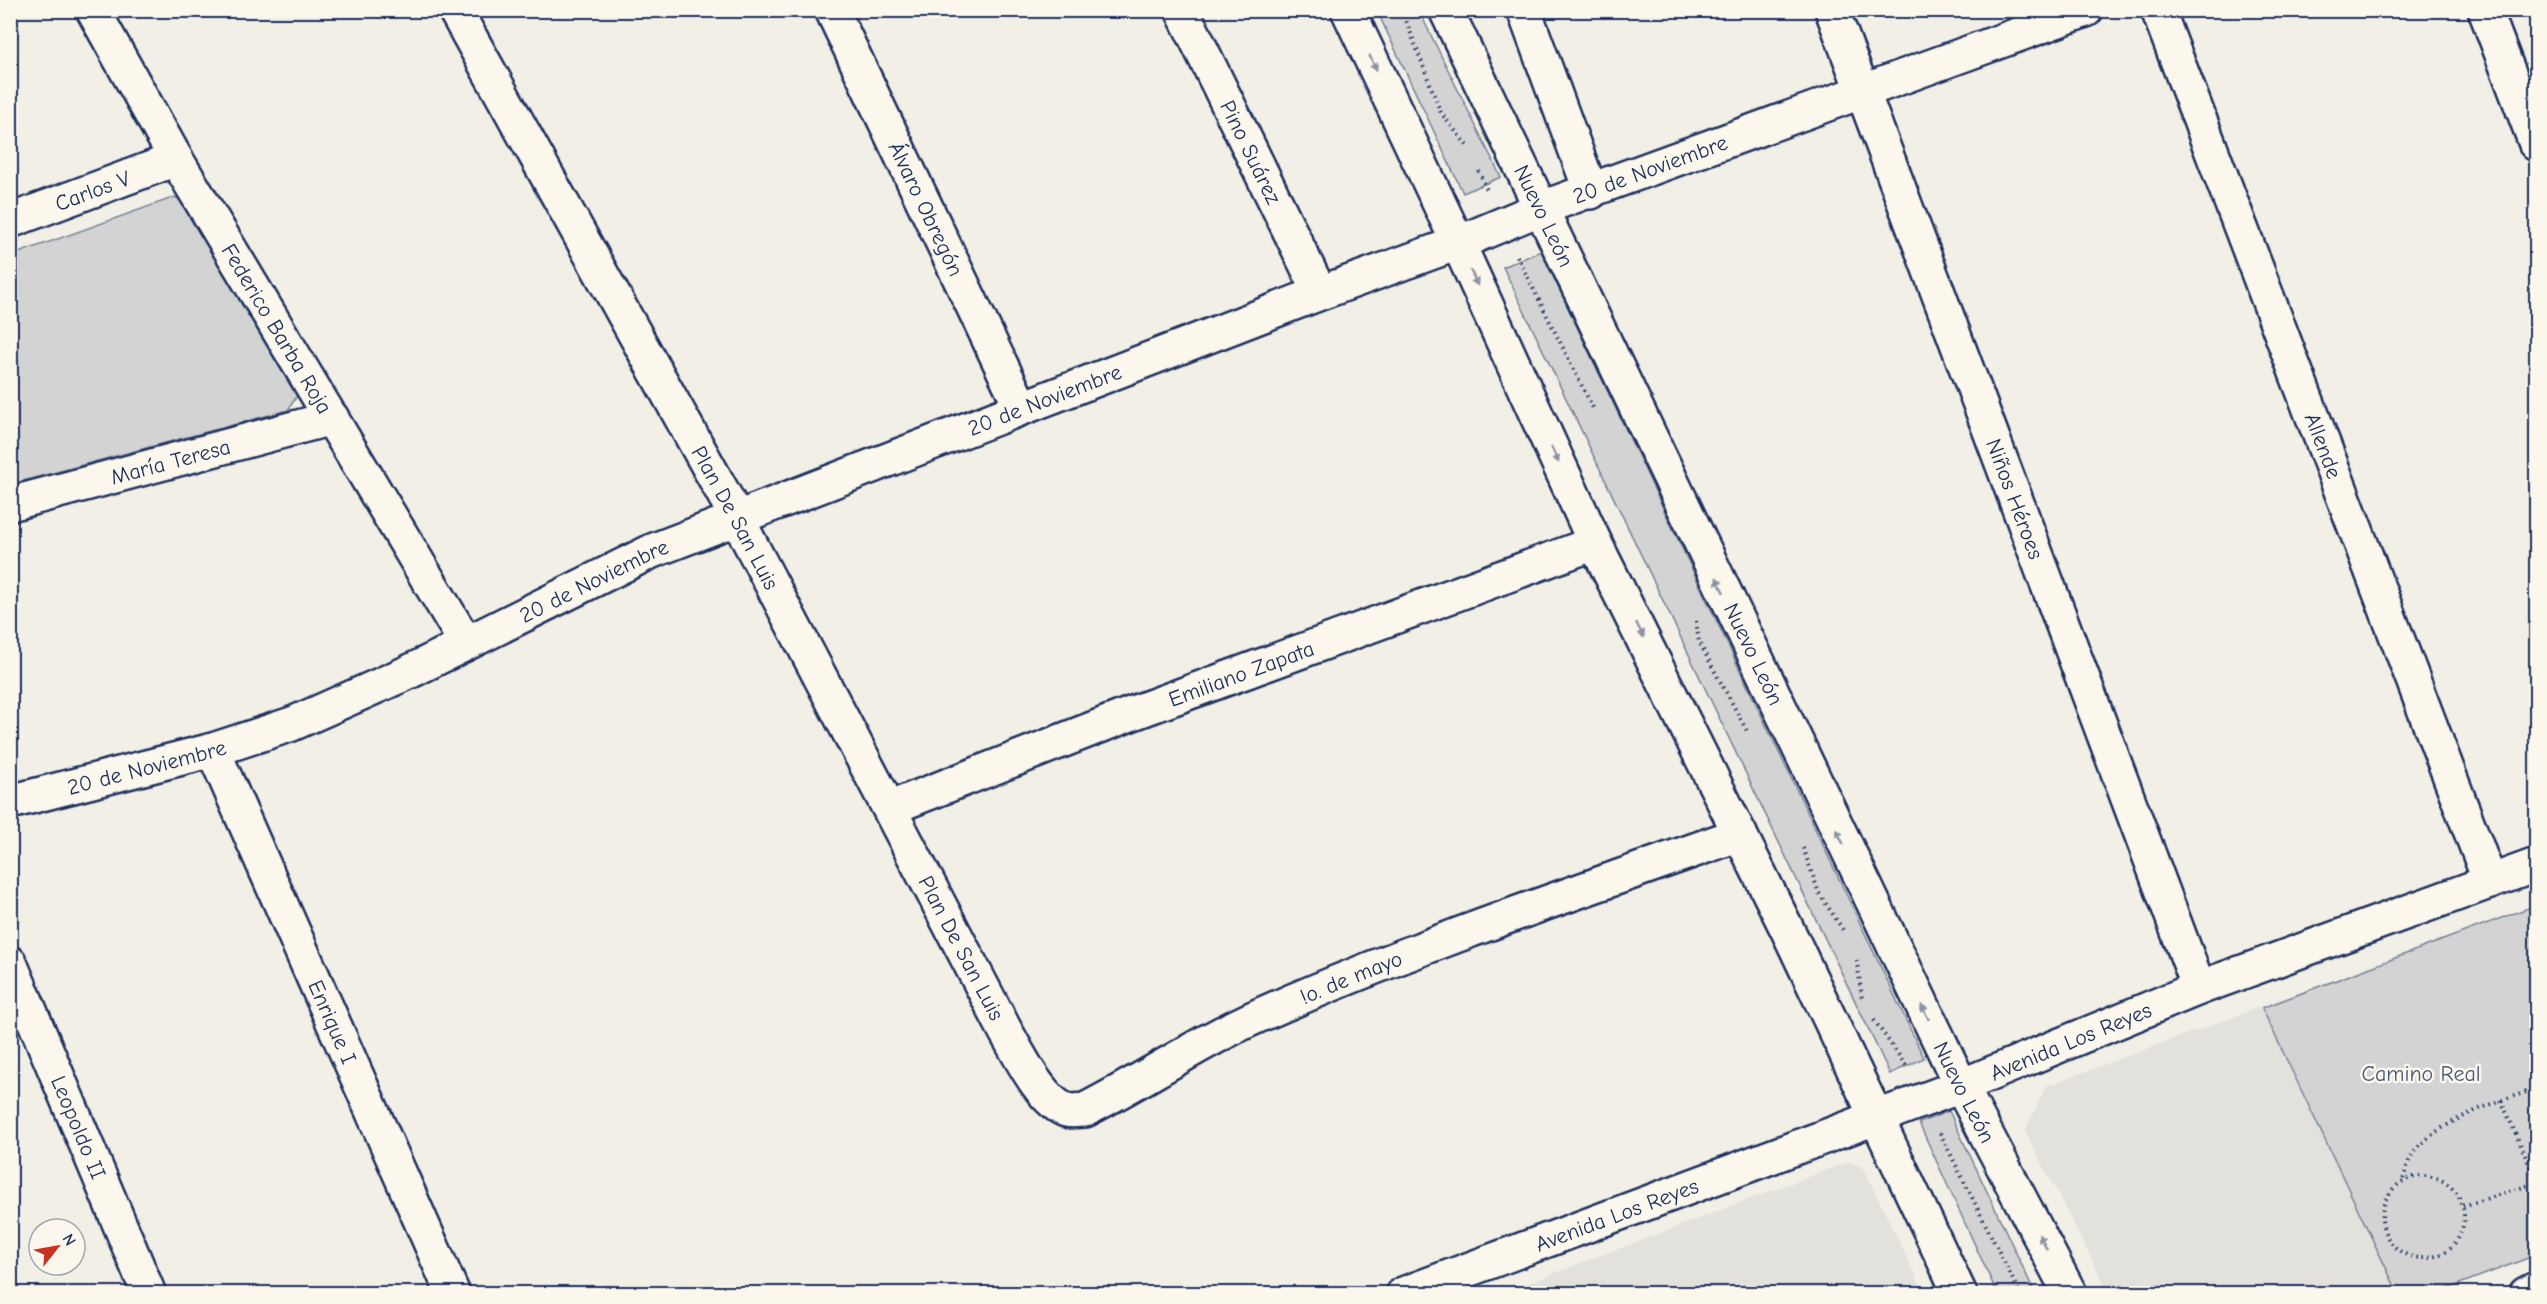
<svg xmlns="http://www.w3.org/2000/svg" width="2547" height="1304" font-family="'Comic Neue',sans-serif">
	<rect width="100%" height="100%" fill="#f2efe6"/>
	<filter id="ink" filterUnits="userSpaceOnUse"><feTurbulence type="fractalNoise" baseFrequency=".0167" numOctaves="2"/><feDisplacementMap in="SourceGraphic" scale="12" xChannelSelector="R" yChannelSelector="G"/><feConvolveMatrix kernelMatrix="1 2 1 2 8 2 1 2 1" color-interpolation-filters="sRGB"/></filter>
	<g filter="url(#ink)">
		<path fill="#e2e1dc" d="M 2536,905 L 2536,1255 L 2436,1293 L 2109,1293 L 2025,1131 L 2046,1086 Z
			M 1850,1161 L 1864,1169 L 1924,1293 L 1502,1293 Z"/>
		<path fill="#d2d3d2" stroke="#768198" stroke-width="1.5" d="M 1377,11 L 1419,11 L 1501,177 L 1463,193 Z
			M 175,197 L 198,211 L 303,386 L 288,410 L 11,484 L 10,256 Z
			M 1541,251 L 1924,1058 L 1890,1074 L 1503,267 Z
			M 2536,905 L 2536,1255 L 2436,1293 L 2398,1293 L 2262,1008 Z
			M 1949,1111 L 2035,1293 L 1997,1293 L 1919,1123 Z"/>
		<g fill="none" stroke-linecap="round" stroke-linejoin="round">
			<defs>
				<g id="minor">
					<path id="s1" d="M 93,10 L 176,159 L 466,643"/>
					<path id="s2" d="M 455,10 L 737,518 L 1006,1032 C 1019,1054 1041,1101 1066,1110 C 1071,1112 1079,1110 1085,1110 C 1144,1080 1199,1042 1260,1015 C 1416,946 1580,891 1740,834"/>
					<path id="s3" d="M 832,10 L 1021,407"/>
					<path id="s4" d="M 1182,10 L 1320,293"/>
					<path d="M 1524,10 L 1591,192"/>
					<path id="s5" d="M 1832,10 L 2199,988"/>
					<path id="s6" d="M 2158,10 L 2490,882"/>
					<path d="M 2485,10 L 2536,144"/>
					<path id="s7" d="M 10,221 L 176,159"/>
					<path id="s8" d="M 10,504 L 332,418"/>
					<path id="s9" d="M 213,750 L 453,1294"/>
					<path id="s10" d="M 10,802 L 213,750 L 292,724 L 409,672 L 652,551 L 1320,293 L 1458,243 L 1539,209 L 2086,10"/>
					<path id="s11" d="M 890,808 L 1133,713 L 1595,543"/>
					<path id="s12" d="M 10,963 L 149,1294"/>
					<path id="s13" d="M 1403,1294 L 1961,1086 L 2199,988 L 2536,865"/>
					<path d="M 2526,1294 L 2536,1289"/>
				</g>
				<g id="tertiary">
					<path d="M 1348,10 L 1458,243 L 1595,543 L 1790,935 L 1960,1294"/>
					<path id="s14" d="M 1446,10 L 1961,1086 L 2070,1294"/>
				</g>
			</defs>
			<use href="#minor" stroke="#1b2f5e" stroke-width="38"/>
			<use href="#tertiary" stroke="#1b2f5e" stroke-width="38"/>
			<path stroke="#1b2f5e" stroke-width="4" stroke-dasharray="1.5 4.5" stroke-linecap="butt" d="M 1402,10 L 1441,113 L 1469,148
				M 1479,171 L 1488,192
				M 1517,256 L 1593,408
				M 1696,621 L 1699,642 L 1747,731
				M 1803,848 L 1819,893 L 1843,930
				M 1857,960 L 1862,998
				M 1874,1020 L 1907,1067
				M 2501,1100 L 2536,1180
				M 1940,1133 L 2020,1294
				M2382 1217a41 41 0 1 1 82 0a41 41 0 1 1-82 0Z
				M 2403,1179 C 2406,1172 2407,1163 2411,1157 C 2431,1123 2500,1100 2536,1089
				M 2463,1206 L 2536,1183"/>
			<use href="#minor" stroke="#fbf7ec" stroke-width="33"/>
			<use href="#tertiary" stroke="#fbf7ec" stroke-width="33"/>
		</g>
		<defs><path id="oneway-solid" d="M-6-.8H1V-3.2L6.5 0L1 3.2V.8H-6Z" transform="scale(1.5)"/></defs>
		<g fill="#8b93a5">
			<use href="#oneway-solid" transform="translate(1373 63) rotate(65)"/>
			<use href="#oneway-solid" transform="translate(1474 278) rotate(65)"/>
			<use href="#oneway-solid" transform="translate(1555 455) rotate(65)"/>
			<use href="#oneway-solid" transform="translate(1720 585) rotate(-116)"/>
			<use href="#oneway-solid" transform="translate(1640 630) rotate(63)"/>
			<use href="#oneway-solid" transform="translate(1840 837) rotate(-116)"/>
			<use href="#oneway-solid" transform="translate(1925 1012) rotate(-116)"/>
			<use href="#oneway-solid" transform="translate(2043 1242) rotate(-118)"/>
		</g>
	</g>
	<g text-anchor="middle" stroke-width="5" stroke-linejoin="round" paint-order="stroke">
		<g font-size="22" fill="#1b2f5e" stroke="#fbf7ec">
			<text dy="8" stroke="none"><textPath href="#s4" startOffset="158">Pino Suárez</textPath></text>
			<text dy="8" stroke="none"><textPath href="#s10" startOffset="1761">20 de Noviembre</textPath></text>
			<text dy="8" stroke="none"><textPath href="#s7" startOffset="88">Carlos V</textPath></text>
			<text dy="8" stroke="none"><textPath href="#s3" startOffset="220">Álvaro Obregón</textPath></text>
			<text dy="8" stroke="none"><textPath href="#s14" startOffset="228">Nuevo León</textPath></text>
			<text dy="8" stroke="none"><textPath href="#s1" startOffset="368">Federico Barba Roja</textPath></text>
			<text dy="8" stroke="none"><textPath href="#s10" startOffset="1113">20 de Noviembre</textPath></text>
			<text dy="8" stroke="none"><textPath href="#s6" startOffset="466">Allende</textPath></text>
			<text dy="8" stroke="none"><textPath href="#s8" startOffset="166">María Teresa</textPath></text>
			<text dy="8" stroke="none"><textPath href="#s5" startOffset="522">Niños Héroes</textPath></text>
			<text dy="8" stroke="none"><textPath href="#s2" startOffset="580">Plan De San Luis</textPath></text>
			<text dy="8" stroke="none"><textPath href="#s10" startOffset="627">20 de Noviembre</textPath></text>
			<text dy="8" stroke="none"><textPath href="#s14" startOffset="714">Nuevo León</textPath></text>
			<text dy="8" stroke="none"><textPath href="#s11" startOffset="376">Emiliano Zapata</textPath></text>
			<text dy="8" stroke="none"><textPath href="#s10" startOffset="141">20 de Noviembre</textPath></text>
			<text dy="8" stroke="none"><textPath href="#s2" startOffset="1066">Plan De San Luis</textPath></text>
			<text dy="8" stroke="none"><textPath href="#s2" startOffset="1578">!o. de mayo</textPath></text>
			<text dy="8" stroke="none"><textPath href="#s9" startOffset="297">Enrique I</textPath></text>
			<text dy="8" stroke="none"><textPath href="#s13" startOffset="714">Avenida Los Reyes</textPath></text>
			<text dy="8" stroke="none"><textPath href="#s14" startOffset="1200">Nuevo León</textPath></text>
			<text dy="8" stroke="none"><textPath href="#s12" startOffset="178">Leopoldo II</textPath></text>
			<text dy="8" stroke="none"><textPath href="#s13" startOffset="228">Avenida Los Reyes</textPath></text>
		</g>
		<g font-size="22" fill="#49587b" stroke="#fbf7ec">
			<text x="2421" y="1081">Camino Real</text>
		</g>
	</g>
	<rect width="2547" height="1304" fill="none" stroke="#fbf7ec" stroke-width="36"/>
	<rect x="18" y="18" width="2511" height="1268" fill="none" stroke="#1b2f5e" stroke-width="2" filter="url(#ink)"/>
	<g transform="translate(57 1247) rotate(59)"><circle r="28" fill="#fbf7ec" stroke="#a1a7b3" stroke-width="1.5"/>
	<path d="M0-4.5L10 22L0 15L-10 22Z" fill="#c8321e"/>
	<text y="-9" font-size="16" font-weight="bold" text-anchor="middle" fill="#1b2f5e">N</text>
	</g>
</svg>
